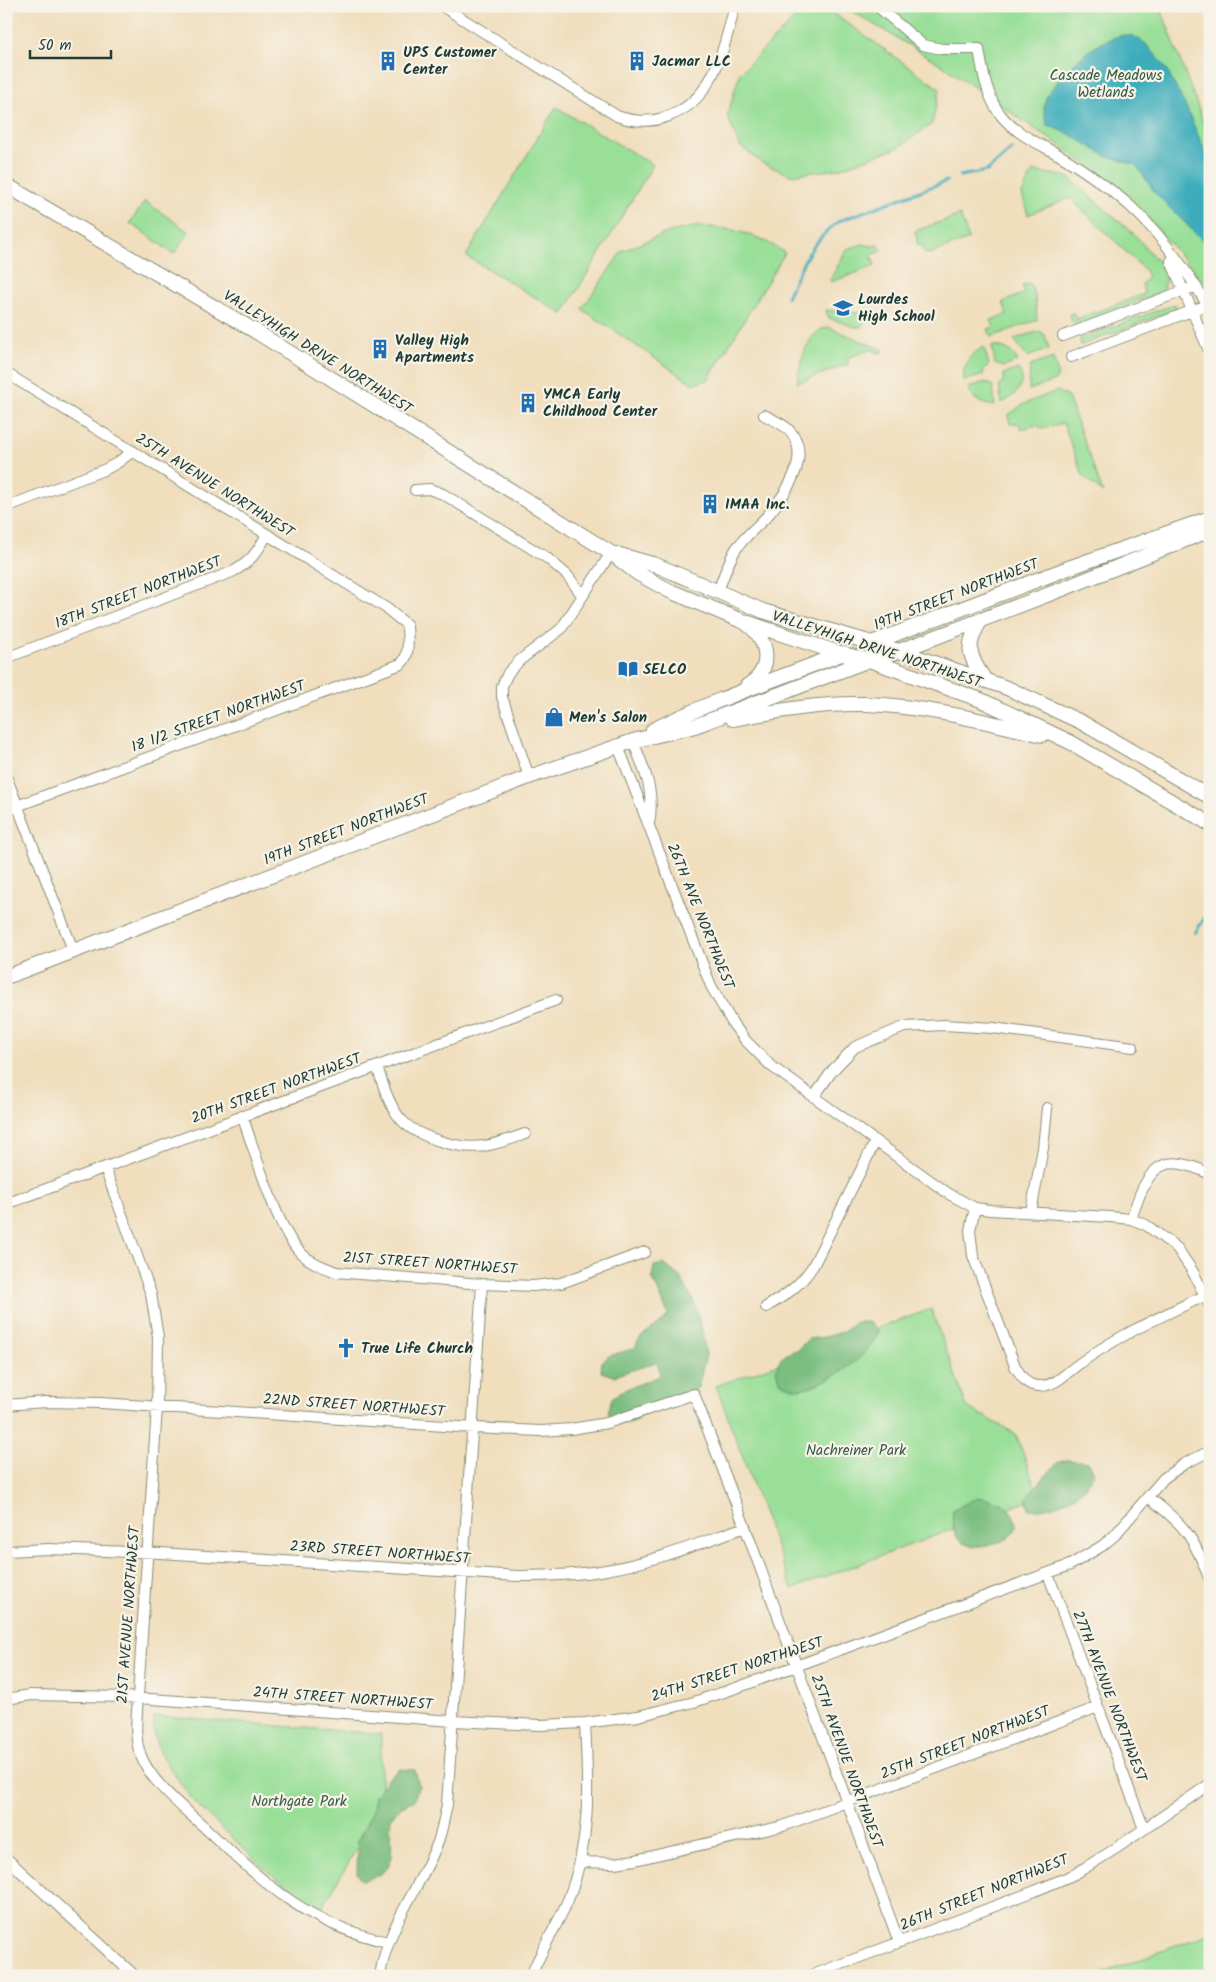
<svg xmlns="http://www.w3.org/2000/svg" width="1216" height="1982" font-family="Kalam,sans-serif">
	<rect width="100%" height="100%" fill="#f7f3e8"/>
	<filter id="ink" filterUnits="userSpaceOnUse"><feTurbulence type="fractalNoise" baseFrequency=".02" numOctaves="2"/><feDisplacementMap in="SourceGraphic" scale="10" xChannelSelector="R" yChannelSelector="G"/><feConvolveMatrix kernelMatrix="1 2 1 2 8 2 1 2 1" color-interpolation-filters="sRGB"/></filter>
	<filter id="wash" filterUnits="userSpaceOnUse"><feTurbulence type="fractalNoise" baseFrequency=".0096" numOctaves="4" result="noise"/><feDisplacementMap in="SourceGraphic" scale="20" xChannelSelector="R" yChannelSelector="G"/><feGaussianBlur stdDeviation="1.12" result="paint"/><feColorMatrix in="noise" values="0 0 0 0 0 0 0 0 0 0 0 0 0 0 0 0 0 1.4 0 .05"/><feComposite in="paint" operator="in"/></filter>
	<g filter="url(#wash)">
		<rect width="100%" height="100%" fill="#f0debd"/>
		<path fill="#99df98" stroke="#5c8e66" d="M 843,6 L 1160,6 L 1210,139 L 1210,297 L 1203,282 L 1143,212 L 1078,158 L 937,62 Z
			M 826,8 L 940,89 L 932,124 L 897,148 L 838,169 L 790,175 L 762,163 L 740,146 L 727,116 L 740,73 L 803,10 Z
			M 556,107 L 653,165 L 563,314 L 466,256 Z
			M 1033,171 L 1068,177 L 1134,234 L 1168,273 L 1162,292 L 1080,324 L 1073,322 L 1069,316 L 1071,313 L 1074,313 L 1077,319 L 1144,294 L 1142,284 L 1148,277 L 1145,270 L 1070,198 L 1028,215 L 1022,194 Z
			M 145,201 L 189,232 L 174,254 L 130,223 Z
			M 960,215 L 969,239 L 930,254 L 929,253 L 925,254 L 922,246 L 918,245 L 915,231 Z
			M 700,226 C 735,229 756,233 785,253 L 708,380 L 693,384 L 582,309 L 622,251 L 669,232 Z
			M 863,244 L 872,246 L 878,245 L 882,251 L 871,255 L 875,266 L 831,282 L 830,280 L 847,249 Z
			M 1030,283 L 1035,296 L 1037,320 L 991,337 L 988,329 L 994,327 L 991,320 L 1007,314 L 1003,302 L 1025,293 L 1022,286 Z
			M 1175,304 L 1177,309 L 1081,345 L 1080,339 Z
			M 867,309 L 870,311 L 861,327 L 855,327 L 829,318 L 826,310 L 856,313 Z
			M 828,327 L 883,350 L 884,351 L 877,354 L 873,349 L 847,358 L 849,364 L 797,383 C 800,363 806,332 828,327 Z
			M 1040,331 L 1045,335 L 1049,349 L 1027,357 L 1014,339 Z
			M 992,346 C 1004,346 1012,350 1018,361 L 1004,367 L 995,364 Z
			M 984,347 L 989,365 L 984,370 L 983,375 L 964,381 C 962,365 970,354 984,347 Z
			M 1053,358 C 1055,366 1061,374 1055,381 L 1029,390 L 1030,366 Z
			M 1019,369 C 1027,385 1015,396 1002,403 L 999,385 L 1003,382 L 1004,374 Z
			M 985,382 L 993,386 L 995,406 C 982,404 973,401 968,388 Z
			M 1057,391 L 1068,397 L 1103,493 L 1083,476 L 1063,423 L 1042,429 L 1037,425 L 1022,429 L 1018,423 L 1010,424 L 1008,415 L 1024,404 Z
			M 931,1309 L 967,1407 L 1016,1434 L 1039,1497 L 792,1589 L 716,1386 Z
			M 154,1716 L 381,1734 L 381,1807 L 322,1908 L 299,1895 L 266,1870 L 193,1801 L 162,1757 L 154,1736 Z
			M 1210,1933 L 1210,1976 L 1096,1976 Z"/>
		<path fill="#7abe80" stroke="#4c7e5a" d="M 664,1264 L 681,1278 L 694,1302 L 702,1331 L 706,1355 L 698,1387 L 693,1394 L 647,1409 L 637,1420 L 628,1423 L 614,1423 L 608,1412 L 612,1398 L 621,1391 L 660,1376 L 657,1362 L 614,1376 L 601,1372 L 602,1362 L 609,1356 L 635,1348 C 642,1328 659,1330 668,1314 L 652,1277 L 654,1266 Z
			M 856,1322 L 868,1322 L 879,1331 C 869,1358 827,1385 799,1389 C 793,1389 786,1385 781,1383 L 776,1371 L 781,1357 L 798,1349 L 808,1339 L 825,1337 L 843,1332 Z
			M 1066,1460 L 1089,1462 L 1094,1473 C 1091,1477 1089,1483 1086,1487 C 1073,1501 1047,1511 1029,1509 L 1026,1498 L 1057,1463 Z
			M 978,1497 C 987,1499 997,1500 1004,1505 C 1013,1511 1021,1526 1012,1535 C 1007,1541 998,1542 991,1544 C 963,1552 949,1538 953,1510 Z
			M 400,1769 L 415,1770 L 419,1786 L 414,1800 L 400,1807 L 391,1818 C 388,1846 404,1873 362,1880 L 357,1873 L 358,1840 L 372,1812 L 375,1796 L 387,1779 Z"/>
		<path fill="#3eadbc" stroke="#2e7578" d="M 1123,35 L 1133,36 L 1145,43 L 1164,65 L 1186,107 L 1210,163 L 1210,248 L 1156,194 L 1136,165 L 1106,156 L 1069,134 L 1047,125 C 1045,116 1042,107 1046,98 C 1047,93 1052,89 1055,85 C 1072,63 1094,42 1123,35 Z"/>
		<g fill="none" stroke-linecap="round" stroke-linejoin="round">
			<path stroke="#3eadbc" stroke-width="3" d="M 960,176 L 987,171 L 1012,149
				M 787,297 C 801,266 810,243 839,221 L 947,181
				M 1195,933 L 1206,916 L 1210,903"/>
		</g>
	</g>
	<g filter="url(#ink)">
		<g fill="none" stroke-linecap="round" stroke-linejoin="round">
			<defs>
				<path id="minor" d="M 442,6 L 617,116 C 634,122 649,123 666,117 C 714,102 723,49 735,6
					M 877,6 L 923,45 L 942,49 L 979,49 C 982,69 987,98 1000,114 C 1017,136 1043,145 1066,159 C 1088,173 1111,189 1130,206 C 1161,234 1189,274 1210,309
					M 1171,261 L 1210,353
					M 1063,336 L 1196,286
					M 1071,357 L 1207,305
					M 6,373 L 386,608 L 407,625 C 407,637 411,655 401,664 L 6,810
					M 415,490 L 429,489 L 443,494 L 547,558 L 567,575 L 582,595
					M 6,507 L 106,469 L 117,463 L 133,451
					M 718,592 C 723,577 728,562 736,549 C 745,536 758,526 768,515 C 786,494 814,454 788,429 C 781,423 772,419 764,415
					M 6,658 L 232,572 C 250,563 257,552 267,535
					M 633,741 C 645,772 655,790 649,824
					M 618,746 L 711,986 L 733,1024 L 746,1041 L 771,1066 L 949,1194 L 975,1208 L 990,1210 L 1110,1217 L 1131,1219 L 1146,1225 L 1177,1248 L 1193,1272 L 1210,1306
					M 6,776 L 73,950
					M 529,777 L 502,697 L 502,686 L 508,673 L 520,660 L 561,629 L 611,553
					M 377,1067 C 383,1084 388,1103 399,1117 C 414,1137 460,1150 484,1146 C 498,1144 511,1139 525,1134
					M 814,1097 L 832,1071 L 855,1047 L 904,1027 L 944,1025 L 993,1028 L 1133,1047
					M 242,1116 C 255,1150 277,1232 302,1254 C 311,1263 324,1267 336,1272 L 482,1284 L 533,1286 L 561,1283 L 645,1252
					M 105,1168 L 151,1294 L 158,1337 L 157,1408 L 137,1711 C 136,1726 135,1741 141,1756 C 152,1783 180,1805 201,1824 C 261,1880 304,1924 388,1942
					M 6,1204 L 556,1000
					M 975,1208 L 970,1230 L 973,1256 L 1015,1366 C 1021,1376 1027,1387 1040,1386 C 1054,1386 1066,1374 1076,1366 C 1115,1337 1160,1317 1204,1296
					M 1031,1212 L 1043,1148 L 1047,1108
					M 1131,1219 C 1147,1172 1157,1148 1210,1174
					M 766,1307 C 786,1295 800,1286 813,1266 L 875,1142
					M 6,1405 L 45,1402 L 101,1403 L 474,1428 L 541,1431 L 571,1429 L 607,1423 L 694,1394 L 745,1527 L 899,1942
					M 1148,1497 C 1186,1526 1193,1536 1210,1580
					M 6,1551 L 48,1549 L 160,1553 L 518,1576 C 548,1576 577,1575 606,1570 C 654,1562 700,1543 745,1527
					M 1048,1574 L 1144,1829
					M 6,1699 L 31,1695 L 124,1697 L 453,1721 L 540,1725 L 585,1723 L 638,1716 L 694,1702 L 739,1687 L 1070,1565 L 1102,1546 L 1114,1536 L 1164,1478 L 1184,1464 L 1210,1451
					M 6,1858 L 135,1976
					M 580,1862 L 615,1863 L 635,1860 L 783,1826 L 1098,1707
					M 380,1976 C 387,1926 420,1888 438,1842 C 442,1830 444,1818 447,1805 L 482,1284
					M 531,1976 C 541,1950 557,1926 568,1900 C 592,1839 588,1786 585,1723
					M 810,1976 L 1035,1891 L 1075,1874 L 1115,1849 L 1210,1784"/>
				<path id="secondary" d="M 6,185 L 255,331 L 611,553 L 637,573 L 670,591 L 742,621 L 842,654 L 869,660 L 981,700 L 1070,742 L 1210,824
					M 616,554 L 656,565 L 763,611 L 899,651 L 1007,688 L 1081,722 L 1210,797
					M 981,620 C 965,645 968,656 985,680
					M 747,624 C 770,640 773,671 747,686
					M 869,644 L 1071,567 L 1210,518
					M 733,719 C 777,711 820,703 865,704 C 925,706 984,721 1042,735
					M 653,730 C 715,699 780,678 844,653
					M 6,977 L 529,777 L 633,741 L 695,726 L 869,660 L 899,651 L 1060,590 L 1210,530"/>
			</defs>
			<use href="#minor" stroke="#888e78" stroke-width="12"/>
			<use href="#secondary" stroke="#888e78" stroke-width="16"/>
			<use href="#minor" stroke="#fff" stroke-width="10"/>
			<use href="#secondary" stroke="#fff" stroke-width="14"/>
		</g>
	</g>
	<defs>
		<symbol id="building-bare" viewBox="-9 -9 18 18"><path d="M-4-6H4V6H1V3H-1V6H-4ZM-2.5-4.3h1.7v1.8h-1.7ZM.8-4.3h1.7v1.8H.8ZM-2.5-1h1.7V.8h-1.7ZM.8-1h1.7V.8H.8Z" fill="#1f6fb2" stroke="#f7f3e8" stroke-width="2.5" paint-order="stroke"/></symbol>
		<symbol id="school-bare" viewBox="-9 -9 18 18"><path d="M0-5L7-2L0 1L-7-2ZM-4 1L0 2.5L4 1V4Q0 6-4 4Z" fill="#1f6fb2" stroke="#f7f3e8" stroke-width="2.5" paint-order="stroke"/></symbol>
		<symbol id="library-bare" viewBox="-9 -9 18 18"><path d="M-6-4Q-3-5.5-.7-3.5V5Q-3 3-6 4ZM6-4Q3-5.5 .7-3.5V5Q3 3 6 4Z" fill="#1f6fb2" stroke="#f7f3e8" stroke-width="2.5" paint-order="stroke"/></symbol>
		<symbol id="shop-bare" viewBox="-9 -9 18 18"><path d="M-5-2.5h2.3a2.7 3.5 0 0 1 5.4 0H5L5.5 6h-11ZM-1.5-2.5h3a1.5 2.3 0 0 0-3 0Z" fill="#1f6fb2" stroke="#f7f3e8" stroke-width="2.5" paint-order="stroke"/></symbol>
		<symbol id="church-bare" viewBox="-9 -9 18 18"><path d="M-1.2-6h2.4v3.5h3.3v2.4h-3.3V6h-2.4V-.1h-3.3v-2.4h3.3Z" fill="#1f6fb2" stroke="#f7f3e8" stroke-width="2.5" paint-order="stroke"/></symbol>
	</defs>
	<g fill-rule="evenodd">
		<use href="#building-bare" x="374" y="47" width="28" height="28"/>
		<use href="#building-bare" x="623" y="47" width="28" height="28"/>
		<use href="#school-bare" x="829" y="294" width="28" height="28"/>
		<use href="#building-bare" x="366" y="335" width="28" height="28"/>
		<use href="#building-bare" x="514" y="389" width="28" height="28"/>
		<use href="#building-bare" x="696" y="490" width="28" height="28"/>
		<use href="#library-bare" x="614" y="655" width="28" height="28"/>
		<use href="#shop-bare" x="540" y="703" width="28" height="28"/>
		<use href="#church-bare" x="332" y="1334" width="28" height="28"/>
	</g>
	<g text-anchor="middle" stroke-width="4.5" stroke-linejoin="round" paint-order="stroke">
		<g font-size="15" font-weight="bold" fill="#1f3d34" stroke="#f7f3e8" text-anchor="start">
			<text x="403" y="57">UPS Customer<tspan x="403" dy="17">Center</tspan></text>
			<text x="652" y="66">Jacmar LLC</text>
			<text x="858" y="304">Lourdes<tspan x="858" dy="17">High School</tspan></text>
			<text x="395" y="345">Valley High<tspan x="395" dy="17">Apartments</tspan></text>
			<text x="543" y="399">YMCA Early<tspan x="543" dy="17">Childhood Center</tspan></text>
			<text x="725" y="509">IMAA Inc.</text>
			<text x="643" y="674">SELCO</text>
			<text x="569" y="722">Men's Salon</text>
			<text x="361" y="1353">True Life Church</text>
		</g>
		<g font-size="15" fill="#375d48" stroke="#f7f3e8">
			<text x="1106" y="80">Cascade Meadows<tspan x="1106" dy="17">Wetlands</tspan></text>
			<text x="856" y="1455">Nachreiner Park</text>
			<text x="299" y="1806">Northgate Park</text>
		</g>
		<g font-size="15" fill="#1f3d34" stroke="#f7f3e8">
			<text transform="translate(318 352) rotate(32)" y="5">VALLEYHIGH DRIVE NORTHWEST</text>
			<text transform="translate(215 485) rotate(32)" y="5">25TH AVENUE NORTHWEST</text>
			<text transform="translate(138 592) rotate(-21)" y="5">18TH STREET NORTHWEST</text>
			<text transform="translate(956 594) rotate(-21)" y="5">19TH STREET NORTHWEST</text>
			<text transform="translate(877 649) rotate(18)" y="5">VALLEYHIGH DRIVE NORTHWEST</text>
			<text transform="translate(218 716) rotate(-20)" y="5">18 1/2 STREET NORTHWEST</text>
			<text transform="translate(346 829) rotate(-21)" y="5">19TH STREET NORTHWEST</text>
			<text transform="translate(701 916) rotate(68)" y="5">26TH AVE NORTHWEST</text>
			<text transform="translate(276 1088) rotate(-20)" y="5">20TH STREET NORTHWEST</text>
			<text transform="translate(430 1263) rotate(4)" y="5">21ST STREET NORTHWEST</text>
			<text transform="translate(354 1405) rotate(4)" y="5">22ND STREET NORTHWEST</text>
			<text transform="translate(380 1552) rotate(4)" y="5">23RD STREET NORTHWEST</text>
			<text transform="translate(128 1615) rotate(-86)" y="5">21ST AVENUE NORTHWEST</text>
			<text transform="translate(737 1669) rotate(-18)" y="5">24TH STREET NORTHWEST</text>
			<text transform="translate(1110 1696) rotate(69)" y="5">27TH AVENUE NORTHWEST</text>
			<text transform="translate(343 1698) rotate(4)" y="5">24TH STREET NORTHWEST</text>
			<text transform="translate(965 1742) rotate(-21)" y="5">25TH STREET NORTHWEST</text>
			<text transform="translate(847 1761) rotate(70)" y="5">25TH AVENUE NORTHWEST</text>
			<text transform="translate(984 1892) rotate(-22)" y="5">26TH STREET NORTHWEST</text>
		</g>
	</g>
	<rect width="1216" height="1982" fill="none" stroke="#f7f3e8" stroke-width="25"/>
	<path d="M30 50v8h81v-8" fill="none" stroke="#1f3d34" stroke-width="2.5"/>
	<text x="38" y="50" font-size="15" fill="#1f3d34" stroke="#f7f3e8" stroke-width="4" paint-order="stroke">50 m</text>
</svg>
